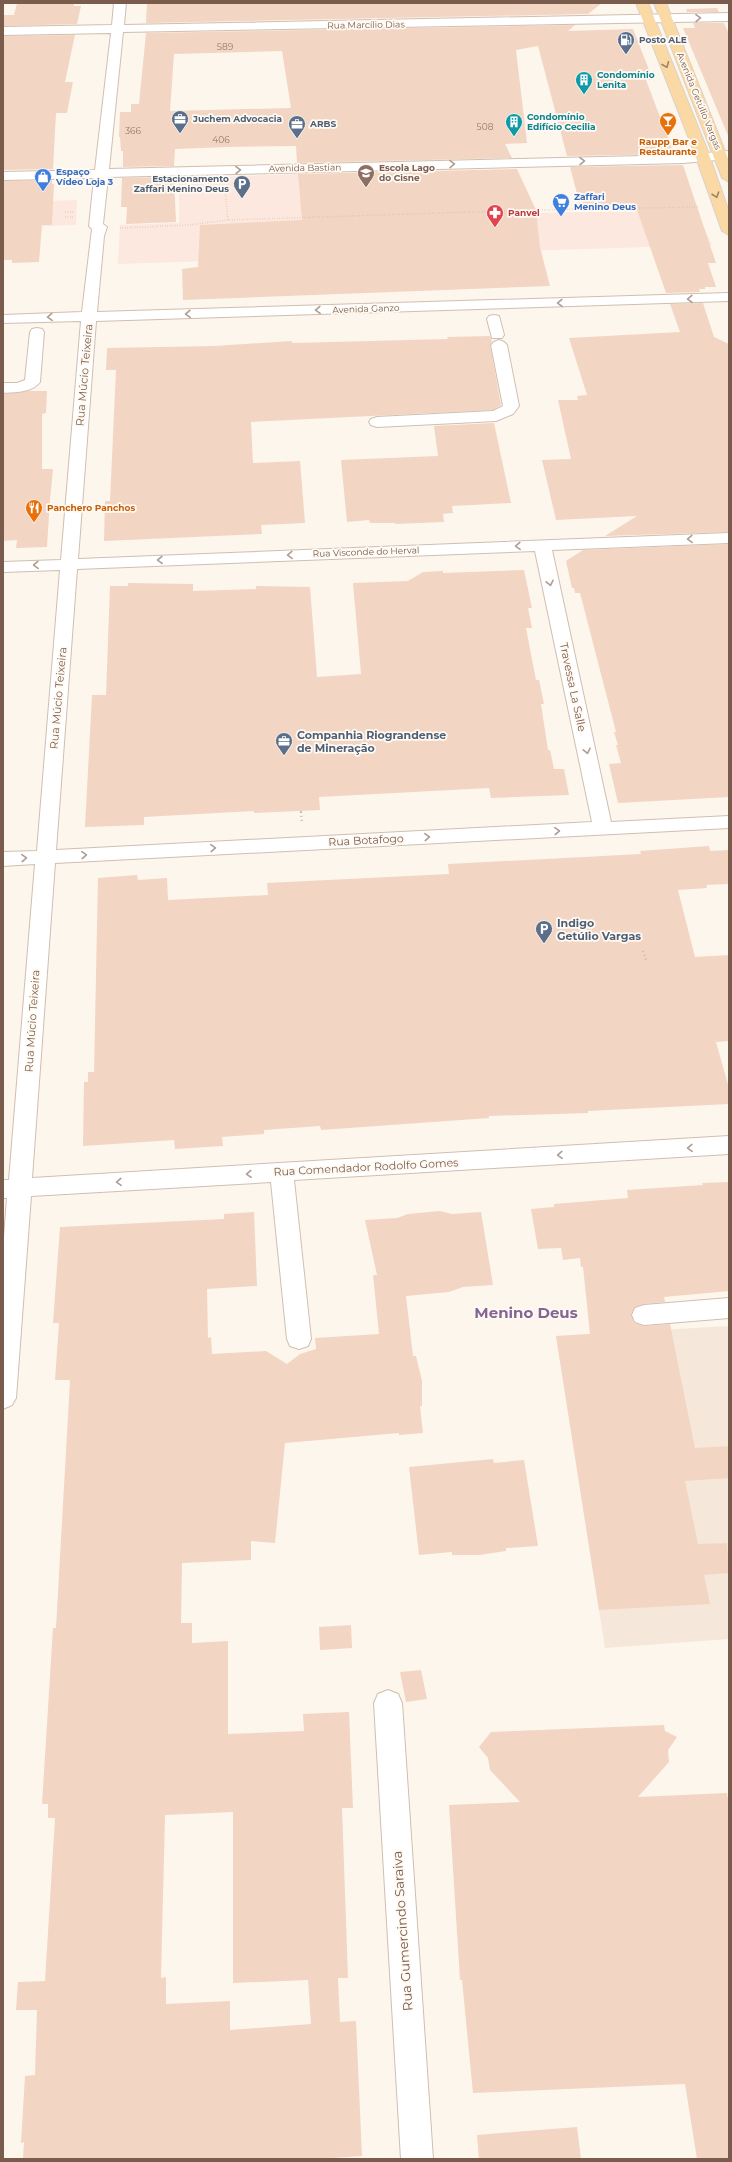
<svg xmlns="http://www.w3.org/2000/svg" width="732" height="2162" font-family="Montserrat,sans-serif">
	<rect width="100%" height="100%" fill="#fdf6ec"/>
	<path fill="#f5e8da" d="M 729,1326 L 729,1639 L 605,1648 L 556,1336 Z"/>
	<path fill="#fde8e0" d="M 299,174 L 536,213 L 696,210 L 712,245 L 118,264 L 120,225 L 179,223 L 179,178 Z
		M 77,200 L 76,225 L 15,227 L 18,202 Z"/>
	<path fill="#f3d5c3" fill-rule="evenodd" d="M 17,3 L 74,3 L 74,6 L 81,6 L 77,24 L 3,26 L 3,15 L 14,15 Z
		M 147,3 L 602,3 L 588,14 L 146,23 Z
		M 717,8 L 719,12 L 687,12 L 686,9 Z
		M 693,23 L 724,23 L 729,34 L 729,138 L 683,28 L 695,28 Z
		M 575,25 L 568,31 L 633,29 L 653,80 L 646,80 L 674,154 L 567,156 L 538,46 L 516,50 L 527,143 L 505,144 L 512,158 L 297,163 L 296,146 L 227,147 L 175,149 L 174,166 L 123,167 L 123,151 L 121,151 L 120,137 L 119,137 L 120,112 L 131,112 L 131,104 L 139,104 L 146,33 ZM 282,51 L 291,108 L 170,111 L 174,54 Z
		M 75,35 L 65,82 L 73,82 L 67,113 L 56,113 L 53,169 L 3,170 L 3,36 Z
		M 683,165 L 716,263 L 708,263 L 716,287 L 705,287 L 705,289 L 699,289 L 700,292 L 666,293 L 635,204 L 580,205 L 570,167 Z
		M 517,169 L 536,210 L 540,247 L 550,286 L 183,300 L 182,269 L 198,267 L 200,225 L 302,220 L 298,174 Z
		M 174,177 L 176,222 L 126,224 L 127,207 L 121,207 L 122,178 Z
		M 52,180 L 52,184 L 54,184 L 52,225 L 42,225 L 39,262 L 12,263 L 12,260 L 3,260 L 3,181 Z
		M 703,303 L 714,337 L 729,344 L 729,532 L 605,536 L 637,516 L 556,520 L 542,460 L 571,459 L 558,400 L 578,400 L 577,396 L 587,395 L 569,338 L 680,332 L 670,304 Z
		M 490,336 L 492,341 L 490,345 L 501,405 L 493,410 L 251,422 L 253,463 L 300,461 L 305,523 L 261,525 L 262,534 L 104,541 L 105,501 L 110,501 L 116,370 L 106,370 L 107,348 L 215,346 L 292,341 L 292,343 L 448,339 L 447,337 Z
		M 29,391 L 47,391 L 46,413 L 42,414 L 42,469 L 53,469 L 50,500 L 47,547 L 16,548 L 17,540 L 3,541 L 3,394 Z
		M 494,423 L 511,503 L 452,506 L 453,513 L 443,514 L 444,522 L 395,524 L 395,523 L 370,523 L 369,520 L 347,522 L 341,460 L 438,456 L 434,426 Z
		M 729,544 L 729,797 L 618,803 L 609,764 L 621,763 L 616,745 L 618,745 L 614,732 L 616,732 L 580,593 L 575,593 L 574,588 L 572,588 L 566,561 L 583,550 Z
		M 524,570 L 532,608 L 528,608 L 532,628 L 526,628 L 536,680 L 539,680 L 544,704 L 541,704 L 548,750 L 550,750 L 554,769 L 564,769 L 569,795 L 491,798 L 489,788 L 319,797 L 320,810 L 254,813 L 254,811 L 144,817 L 144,825 L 85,827 L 92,695 L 106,695 L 110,586 L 128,586 L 128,583 L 193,584 L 193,591 L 256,589 L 256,586 L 310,587 L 317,677 L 361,674 L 353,583 L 408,581 L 423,572 L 443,571 L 443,573 Z
		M 709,846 L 710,851 L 729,850 L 729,884 L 706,885 L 707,888 L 678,890 L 695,957 L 729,955 L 729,1041 L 716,1042 L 729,1088 L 729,1104 L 588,1111 L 588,1113 L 489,1116 L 489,1118 L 321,1130 L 320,1126 L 264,1130 L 264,1134 L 222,1137 L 223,1146 L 175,1149 L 174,1140 L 83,1146 L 84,1082 L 88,1082 L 88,1072 L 94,1072 L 98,878 L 137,875 L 138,880 L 167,878 L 168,900 L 268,895 L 267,883 L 449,874 L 448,864 L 641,854 L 640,851 Z
		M 729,1182 L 729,1291 L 664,1297 L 665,1302 L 644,1304 L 635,1307 L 631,1314 L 634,1323 L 644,1326 L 670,1324 L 695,1448 L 729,1446 L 729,1478 L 685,1481 L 698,1544 L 727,1543 L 729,1573 L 704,1575 L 710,1604 L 599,1610 L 556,1336 L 590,1334 L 583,1267 L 581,1267 L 580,1258 L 563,1260 L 561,1248 L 538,1249 L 531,1209 L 554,1207 L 554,1204 L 628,1198 L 627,1190 L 703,1185 L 702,1183 Z
		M 440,1211 L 452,1214 L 481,1212 L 493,1285 L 463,1287 L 449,1292 L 406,1296 L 413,1356 L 416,1356 L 422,1381 L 422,1406 L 420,1406 L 423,1433 L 399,1435 L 399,1433 L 285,1443 L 275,1543 L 251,1541 L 251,1560 L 182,1563 L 181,1623 L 192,1623 L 192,1643 L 228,1641 L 228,1734 L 304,1731 L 303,1714 L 349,1712 L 353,1808 L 342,1808 L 348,1978 L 338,1978 L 340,2022 L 356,2021 L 362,2156 L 317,2159 L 23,2159 L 24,2142 L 21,2143 L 25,2076 L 35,2075 L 37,2010 L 16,2010 L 18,1982 L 45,1981 L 55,1818 L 48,1818 L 48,1804 L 42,1804 L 53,1628 L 56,1628 L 70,1380 L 55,1380 L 59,1323 L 53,1323 L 60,1227 L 224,1219 L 224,1214 L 254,1212 L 257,1286 L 207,1289 L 208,1338 L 211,1337 L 212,1354 L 266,1351 L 287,1364 L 300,1354 L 316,1349 L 315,1338 L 379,1334 L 373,1275 L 377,1275 L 365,1220 L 397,1218 L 408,1214 ZM 233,1812 L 233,1983 L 308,1980 L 311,2024 L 230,2030 L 230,2001 L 166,2004 L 166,1977 L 161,1978 L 165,1815 Z
		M 493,1459 L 494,1463 L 524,1460 L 538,1546 L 506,1548 L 506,1551 L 479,1555 L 452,1555 L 452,1552 L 419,1555 L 409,1467 Z
		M 351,1625 L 352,1648 L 320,1650 L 319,1627 Z
		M 421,1670 L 427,1699 L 406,1702 L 400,1672 Z
		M 664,1725 L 665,1731 L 677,1737 L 668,1750 L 669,1762 L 638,1797 L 727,1793 L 729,1805 L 729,2159 L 697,2159 L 685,2084 L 473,2093 L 462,1980 L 460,1980 L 449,1805 L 520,1802 L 490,1770 L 488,1758 L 479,1747 L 491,1732 Z
		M 577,2127 L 581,2159 L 479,2159 L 477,2135 Z"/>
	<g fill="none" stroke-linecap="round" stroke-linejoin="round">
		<defs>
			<path id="minor" d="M 114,3 L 126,3 L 124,25 L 729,13 L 729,21 L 123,32 L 109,169 L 683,155 L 729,151 L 729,159 L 683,163 L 108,177 L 103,224 L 107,227 L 104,236 L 97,312 L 729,293 L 729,301 L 96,321 L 78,559 L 729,533 L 729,543 L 552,550 L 611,822 L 729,816 L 729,828 L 55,863 L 32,1178 L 729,1136 L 729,1154 L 294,1180 L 311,1339 L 308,1346 L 299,1349 L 290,1346 L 287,1339 L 271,1182 L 31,1196 L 16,1398 L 12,1405 L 3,1409 L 3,1250 L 7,1198 L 3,1198 L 3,1180 L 9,1180 L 35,864 L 3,866 L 3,852 L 37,851 L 60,570 L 3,572 L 3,562 L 61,560 L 81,321 L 3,323 L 3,315 L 82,312 L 92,229 L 89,226 L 94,178 L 3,180 L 3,172 L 95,170 L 111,33 L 3,35 L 3,27 L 112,25 ZM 535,551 L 592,822 L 56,850 L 77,569 Z
				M 494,315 L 499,316 L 504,335 L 502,338 L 492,338 L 487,319 L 489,316 Z
				M 37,328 L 42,329 L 44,332 L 40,382 C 32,393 14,392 3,393 L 3,383 L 17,383 L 25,380 L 30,332 L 32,329 Z
				M 499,340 L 504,342 L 507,345 L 519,406 L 513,414 L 496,421 L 377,427 L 371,425 L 369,422 L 371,419 L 377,417 L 493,411 L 503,406 L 491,345 L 494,342 Z
				M 729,1298 L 729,1318 L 644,1325 L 635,1322 L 632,1315 L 635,1308 L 644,1305 Z
				M 388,1690 L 398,1694 L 402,1703 L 433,2159 L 401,2159 L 374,1703 L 378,1694 Z"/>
			<path id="major" d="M 636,3 L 648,3 L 707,149 L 729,212 L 729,235 L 722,231 L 693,149 Z
				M 654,3 L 666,3 L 729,161 L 729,182 L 722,178 Z"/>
		</defs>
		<use href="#minor" stroke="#d1beb0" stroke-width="2"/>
		<use href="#major" stroke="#dad1cd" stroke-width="2"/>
		<path stroke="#d9b8a5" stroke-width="1.5" stroke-dasharray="0.5 2" stroke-linecap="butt" d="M 225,189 L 228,220
			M 65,212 L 75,212
			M 65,217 L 74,217
			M 120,228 L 189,225 L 228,220 L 532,210 L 699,207"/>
		<path stroke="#d9b8a5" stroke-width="2" stroke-dasharray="1 2.5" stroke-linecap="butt" d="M 301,811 L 301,813"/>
		<path stroke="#d9b8a5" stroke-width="2.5" stroke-dasharray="1 3" stroke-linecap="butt" d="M 301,812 L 302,823
			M 643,951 L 646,960"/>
		<use href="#minor" fill="#fff" fill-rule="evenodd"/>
		<use href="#major" fill="#fbd9a5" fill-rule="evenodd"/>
	</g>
	<defs><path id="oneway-chevron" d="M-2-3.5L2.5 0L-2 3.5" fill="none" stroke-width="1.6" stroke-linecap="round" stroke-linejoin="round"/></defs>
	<g stroke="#af9d94">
		<use href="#oneway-chevron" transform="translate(698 18) rotate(-1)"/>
		<use href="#oneway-chevron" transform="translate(582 161) rotate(-1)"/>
		<use href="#oneway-chevron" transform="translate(452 164) rotate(-1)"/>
		<use href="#oneway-chevron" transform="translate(238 170) rotate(-1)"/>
		<use href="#oneway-chevron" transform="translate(690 299) rotate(178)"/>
		<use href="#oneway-chevron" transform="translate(560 303) rotate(178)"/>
		<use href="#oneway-chevron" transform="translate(318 310) rotate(178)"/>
		<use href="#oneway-chevron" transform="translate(188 314) rotate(178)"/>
		<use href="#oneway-chevron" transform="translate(50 317) rotate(178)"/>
		<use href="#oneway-chevron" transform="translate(690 539) rotate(178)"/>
		<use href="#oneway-chevron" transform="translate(518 546) rotate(178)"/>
		<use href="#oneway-chevron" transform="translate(290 555) rotate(178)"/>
		<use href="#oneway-chevron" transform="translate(160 560) rotate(178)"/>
		<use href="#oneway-chevron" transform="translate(36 565) rotate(178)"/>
		<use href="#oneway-chevron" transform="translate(550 583) rotate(78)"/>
		<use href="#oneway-chevron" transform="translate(587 751) rotate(78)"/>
		<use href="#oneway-chevron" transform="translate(557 831) rotate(-3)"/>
		<use href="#oneway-chevron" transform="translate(427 837) rotate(-3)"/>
		<use href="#oneway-chevron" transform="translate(213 848) rotate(-3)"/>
		<use href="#oneway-chevron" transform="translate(84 855) rotate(-3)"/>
		<use href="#oneway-chevron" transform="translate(24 858) rotate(-3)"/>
		<use href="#oneway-chevron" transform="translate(690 1148) rotate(177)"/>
		<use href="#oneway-chevron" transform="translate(560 1155) rotate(177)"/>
		<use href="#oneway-chevron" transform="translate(249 1174) rotate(177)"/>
		<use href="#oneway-chevron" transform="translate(119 1182) rotate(177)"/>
	</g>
	<g stroke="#a18267">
		<use href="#oneway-chevron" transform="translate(666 65) rotate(68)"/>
		<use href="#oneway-chevron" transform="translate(716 195) rotate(71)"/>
	</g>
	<defs>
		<symbol id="fuel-pin" viewBox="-11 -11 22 30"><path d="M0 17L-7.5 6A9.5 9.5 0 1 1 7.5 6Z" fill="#5c6f8a" stroke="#fffaf3"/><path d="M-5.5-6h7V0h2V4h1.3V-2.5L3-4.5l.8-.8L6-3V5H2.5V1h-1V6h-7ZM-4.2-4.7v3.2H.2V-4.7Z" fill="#fff"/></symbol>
		<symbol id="building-pin" viewBox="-11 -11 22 30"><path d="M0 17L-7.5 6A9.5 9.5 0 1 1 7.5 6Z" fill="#0f9aa8" stroke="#fffaf3"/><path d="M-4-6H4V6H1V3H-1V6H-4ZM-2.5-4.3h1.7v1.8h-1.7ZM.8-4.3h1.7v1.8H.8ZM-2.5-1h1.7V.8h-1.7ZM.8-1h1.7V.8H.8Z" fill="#fff"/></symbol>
		<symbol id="office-pin" viewBox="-11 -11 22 30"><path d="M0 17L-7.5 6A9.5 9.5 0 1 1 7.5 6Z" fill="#5c6f8a" stroke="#fffaf3"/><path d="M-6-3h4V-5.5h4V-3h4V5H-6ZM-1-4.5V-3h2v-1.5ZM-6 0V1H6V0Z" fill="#fff"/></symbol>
		<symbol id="bar-pin" viewBox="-11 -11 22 30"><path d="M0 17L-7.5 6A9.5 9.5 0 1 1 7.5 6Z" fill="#e8710a" stroke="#fffaf3"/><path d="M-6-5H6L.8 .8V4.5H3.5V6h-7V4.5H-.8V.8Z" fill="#fff"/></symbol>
		<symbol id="school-pin" viewBox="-11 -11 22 30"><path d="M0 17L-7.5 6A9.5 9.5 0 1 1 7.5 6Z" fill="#8d6e63" stroke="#fffaf3"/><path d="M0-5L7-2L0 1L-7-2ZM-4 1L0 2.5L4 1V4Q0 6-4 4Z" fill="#fff"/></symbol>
		<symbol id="shop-pin" viewBox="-11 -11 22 30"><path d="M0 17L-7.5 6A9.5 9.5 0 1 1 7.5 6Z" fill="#3f7fe0" stroke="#fffaf3"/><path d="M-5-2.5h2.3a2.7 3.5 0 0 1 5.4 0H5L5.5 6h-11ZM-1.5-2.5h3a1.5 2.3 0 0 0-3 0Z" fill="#fff"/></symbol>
		<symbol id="parking-pin" viewBox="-11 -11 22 30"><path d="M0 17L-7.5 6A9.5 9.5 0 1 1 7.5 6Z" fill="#5c6f8a" stroke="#fffaf3"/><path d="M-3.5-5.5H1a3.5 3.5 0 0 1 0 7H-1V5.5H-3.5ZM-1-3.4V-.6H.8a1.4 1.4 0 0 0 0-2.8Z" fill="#fff"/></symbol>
		<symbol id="supermarket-pin" viewBox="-11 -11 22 30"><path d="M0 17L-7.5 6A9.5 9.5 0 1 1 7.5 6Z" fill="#3f7fe0" stroke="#fffaf3"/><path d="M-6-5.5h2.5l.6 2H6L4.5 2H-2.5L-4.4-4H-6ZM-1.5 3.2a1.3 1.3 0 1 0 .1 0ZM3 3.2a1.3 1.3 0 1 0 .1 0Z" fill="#fff"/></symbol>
		<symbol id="pharmacy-pin" viewBox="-11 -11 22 30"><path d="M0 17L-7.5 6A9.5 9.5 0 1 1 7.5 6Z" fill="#e0444e" stroke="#fffaf3"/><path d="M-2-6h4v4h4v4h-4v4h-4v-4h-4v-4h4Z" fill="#fff"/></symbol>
		<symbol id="restaurant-pin" viewBox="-11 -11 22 30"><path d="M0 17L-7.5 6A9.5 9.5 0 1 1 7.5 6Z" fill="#e8710a" stroke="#fffaf3"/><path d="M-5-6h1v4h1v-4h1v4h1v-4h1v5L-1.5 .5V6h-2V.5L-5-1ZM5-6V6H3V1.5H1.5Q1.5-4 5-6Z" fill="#fff"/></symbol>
	</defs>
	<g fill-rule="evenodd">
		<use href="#fuel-pin" x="616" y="30" width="20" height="27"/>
		<use href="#building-pin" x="574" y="70" width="20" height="27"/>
		<use href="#office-pin" x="170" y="109" width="20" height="27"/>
		<use href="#bar-pin" x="658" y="111" width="20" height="27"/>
		<use href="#building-pin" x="504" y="112" width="20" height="27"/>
		<use href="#office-pin" x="287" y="114" width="20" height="27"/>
		<use href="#school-pin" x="356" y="163" width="20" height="27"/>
		<use href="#shop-pin" x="33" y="167" width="20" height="27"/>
		<use href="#parking-pin" x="232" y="174" width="20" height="27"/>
		<use href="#supermarket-pin" x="551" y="192" width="20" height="27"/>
		<use href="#pharmacy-pin" x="485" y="203" width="20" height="27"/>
		<use href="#restaurant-pin" x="24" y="498" width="20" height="27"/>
		<use href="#office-pin" x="274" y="731" width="20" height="27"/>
		<use href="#parking-pin" x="534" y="919" width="20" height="27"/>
	</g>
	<g text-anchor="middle" stroke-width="3.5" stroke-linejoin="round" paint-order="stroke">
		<g font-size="9" fill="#7a5c4d" stroke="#fffaf3">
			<text transform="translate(366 25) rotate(-1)" y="3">Rua Marcílio Dias</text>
			<text transform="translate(699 101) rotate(68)" y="3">Avenida Getúlio Vargas</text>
			<text transform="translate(305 168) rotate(-1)" y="3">Avenida Bastian</text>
			<text transform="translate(366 309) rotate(-2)" y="3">Avenida Ganzo</text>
			<text transform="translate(366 552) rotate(-2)" y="3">Rua Visconde do Herval</text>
		</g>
		<g font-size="9" font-weight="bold" fill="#4e5e75" stroke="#fffaf3" text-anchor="start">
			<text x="639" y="43">Posto ALE</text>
			<text x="193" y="122">Juchem Advocacia</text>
			<text x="310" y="127">ARBS</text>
			<text x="229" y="182" text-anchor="end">Estacionamento<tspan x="229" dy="10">Zaffari Menino Deus</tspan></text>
		</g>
		<g font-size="9" fill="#987a6a">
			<text x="225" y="50">589</text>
			<text x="485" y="130">508</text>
			<text x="133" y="134">366</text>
			<text x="221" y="143">406</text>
		</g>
		<g font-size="9" font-weight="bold" fill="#0d838f" stroke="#fffaf3" text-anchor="start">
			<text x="597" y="78">Condomínio<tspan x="597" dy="10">Lenita</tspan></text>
			<text x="527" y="120">Condomínio<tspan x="527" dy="10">Edifício Cecilia</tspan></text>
		</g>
		<g font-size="9" font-weight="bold" fill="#c56008" stroke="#fffaf3">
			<text x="668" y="145">Raupp Bar e<tspan x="668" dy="10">Restaurante</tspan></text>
			<text x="47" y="511" text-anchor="start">Panchero Panchos</text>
		</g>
		<g font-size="9" font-weight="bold" fill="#785e54" stroke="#fffaf3" text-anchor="start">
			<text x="379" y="171">Escola Lago<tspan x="379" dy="10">do Cisne</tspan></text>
		</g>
		<g font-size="9" font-weight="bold" fill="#366cbe" stroke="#fffaf3" text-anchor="start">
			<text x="56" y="175">Espaço<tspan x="56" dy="10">Vídeo Loja 3</tspan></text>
			<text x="574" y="200">Zaffari<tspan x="574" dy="10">Menino Deus</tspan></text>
		</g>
		<g font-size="9" font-weight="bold" fill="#be3a42" stroke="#fffaf3" text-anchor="start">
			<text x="508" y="216">Panvel</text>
		</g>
		<g font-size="11" fill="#7a5c4d" stroke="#fffaf3">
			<text transform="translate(84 375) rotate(-85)" y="4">Rua Múcio Teixeira</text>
			<text transform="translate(573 687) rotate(78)" y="4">Travessa La Salle</text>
			<text transform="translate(58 698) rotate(-85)" y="4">Rua Múcio Teixeira</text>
			<text transform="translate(366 840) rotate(-3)" y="4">Rua Botafogo</text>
			<text transform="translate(32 1021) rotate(-86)" y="4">Rua Múcio Teixeira</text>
			<text transform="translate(366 1167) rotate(-3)" y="4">Rua Comendador Rodolfo Gomes</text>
		</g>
		<g font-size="11" font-weight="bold" fill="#4e5e75" stroke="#fffaf3" text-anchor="start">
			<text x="297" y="739">Companhia Riograndense<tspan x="297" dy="13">de Mineração</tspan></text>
			<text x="557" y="927">Indigo<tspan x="557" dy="13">Getúlio Vargas</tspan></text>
		</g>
		<g font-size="13" fill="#7a5c4d" stroke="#fffaf3">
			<text transform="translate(402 1931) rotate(-94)" y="5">Rua Gumercindo Saraiva</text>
		</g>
		<g font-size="15" font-weight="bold" fill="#846695" stroke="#fffaf3">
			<text x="526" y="1318">Menino Deus</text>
		</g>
	</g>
	<rect width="732" height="2162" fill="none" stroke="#7a5c4d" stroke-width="8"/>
</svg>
